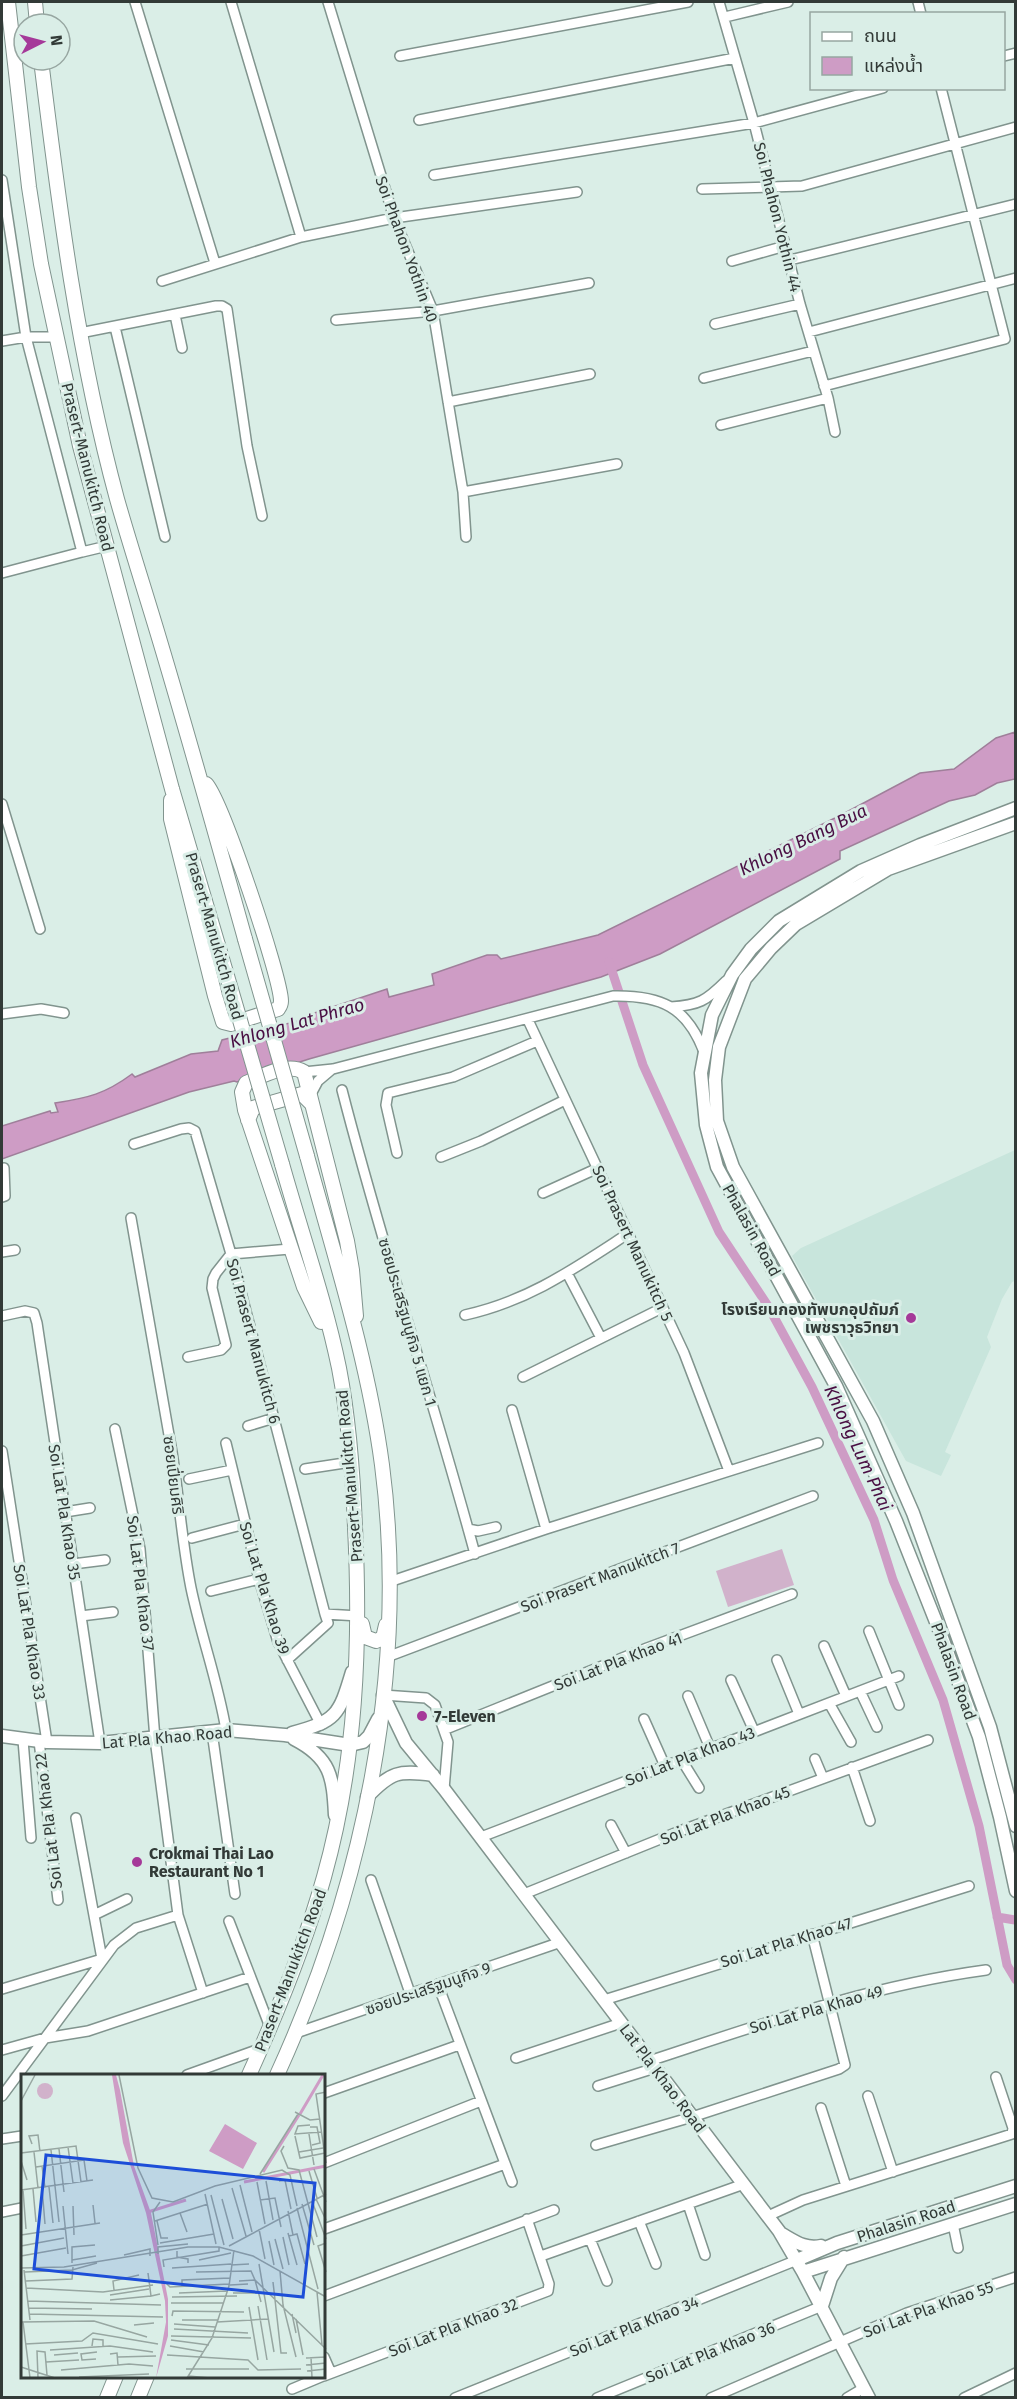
<svg xmlns="http://www.w3.org/2000/svg" width="1017" height="2399" font-family="'Fira Sans','Noto Sans Thai',sans-serif">
	<rect width="100%" height="100%" fill="#daeee7"/>
	<path fill="#c8e5dc" d="M 1015,1150 L 1015,1281 L 1012,1282 L 1002,1299 L 987,1337 L 991,1347 L 945,1452 L 951,1455 L 941,1476 L 906,1461 L 792,1256 L 801,1248 Z"/>
	<path fill="#d1b2cb" d="M 782,1549 L 794,1585 L 728,1607 L 716,1571 Z"/>
	<path fill="#ce9cc5" stroke="#9f7f9a" stroke-width="1.5" d="M 1015,732 L 1015,779 L 997,783 L 975,795 L 949,801 L 840,851 L 840,859 L 660,954 L 601,977 L 309,1059 L 237,1082 L 234,1081 L 189,1092 L 2,1159 L 2,1126 L 50,1111 L 51,1113 L 58,1112 L 55,1103 C 88,1098 105,1094 132,1074 L 135,1077 L 191,1054 L 218,1051 L 222,1040 L 302,1020 L 302,1017 L 387,989 L 389,997 L 434,985 L 432,974 L 487,955 L 497,955 L 501,959 L 598,935 L 841,815 L 920,773 L 954,769 L 996,738 Z"/>
	<g fill="none" stroke-linecap="round" stroke-linejoin="round">
		<path stroke="#ce9cc5" stroke-width="9" d="M 609,962 L 643,1065 L 719,1232 L 768,1306 L 812,1387 L 874,1520 L 893,1580 L 943,1700 L 979,1826 L 1007,1965 L 1016,1980
			M 997,1917 L 1015,1920"/>
		<defs>
			<path id="street" d="M 135,2 L 215,263
				M 231,2 L 301,237
				M 328,2 L 394,218 L 433,311 L 463,492 L 466,537
				M 719,2 L 754,123 L 800,304 L 828,398 L 835,432
				M 918,2 L 921,14
				M 725,17 L 788,2
				M 400,56 L 688,2
				M 1004,56 L 1016,53
				M 419,120 L 735,58
				M 434,175 L 754,123 L 883,88
				M 2,180 L 26,337 L 82,552 L 107,546
				M 702,189 L 802,186 L 1016,127
				M 790,260 L 1016,204
				M 732,261 L 785,246
				M 162,281 L 301,237 L 394,218 L 577,192
				M 175,315 L 182,348
				M 336,320 L 433,311 L 589,283
				M 715,324 L 800,304
				M 115,327 L 165,537
				M 809,332 L 1016,278
				M 80,333 L 216,306 L 222,306 L 227,309 L 247,446 L 262,516
				M 2,341 L 26,337 L 57,337
				M 704,378 L 813,351
				M 824,386 L 1005,339 L 941,88
				M 448,402 L 590,374
				M 721,425 L 828,398
				M 463,492 L 617,464
				M 2,573 L 82,552
				M 2,804 L 40,929
				M 671,1007 C 699,1005 706,1001 726,981
				M 2,1014 L 41,1009 L 64,1013
				M 528,1020 L 684,1353 L 729,1471
				M 304,1072 L 333,1069 L 613,996 C 661,995 687,1007 704,1052
				M 342,1090 C 382,1246 433,1399 475,1554
				M 310,1096 L 318,1081 L 331,1070
				M 134,1144 L 181,1129 L 189,1128 L 195,1131 L 231,1254 L 325,1614 L 359,1616
				M 397,1153 L 386,1105 L 388,1093 L 453,1077 L 537,1041
				M 441,1157 L 481,1141 L 565,1100
				M 543,1193 L 598,1168
				M 2,1197 L 5,1196 L 4,1168
				M 131,1218 C 145,1296 159,1374 172,1452 C 179,1498 182,1543 191,1588 C 201,1636 218,1682 226,1730
				M 2,1252 L 15,1250
				M 567,1273 L 601,1338
				M 465,1315 C 529,1301 575,1268 629,1233
				M 2,1316 L 25,1311 L 34,1313 L 37,1323 L 100,1743
				M 188,1357 L 221,1350 L 226,1345 L 212,1288 L 213,1279 L 216,1273 L 231,1254 L 290,1249
				M 523,1377 L 662,1308
				M 512,1410 L 546,1529
				M 248,1426 L 274,1418
				M 226,1443 L 259,1579 L 278,1642 L 321,1725
				M 2,1451 L 47,1742
				M 305,1469 L 351,1462
				M 189,1479 L 232,1470
				M 65,1512 L 90,1508
				M 468,1529 L 478,1531 L 496,1527
				M 192,1538 L 245,1524
				M 73,1564 L 105,1560
				M 389,1582 L 546,1529 L 818,1443
				M 211,1591 L 259,1579
				M 81,1616 L 113,1612
				M 869,1631 L 899,1705
				M 824,1646 L 846,1696
				M 387,1657 L 813,1496
				M 287,1660 L 328,1623 L 325,1614
				M 777,1660 L 799,1714
				M 731,1680 L 754,1731
				M 860,1691 L 877,1727
				M 383,1695 L 426,1698 L 435,1705 L 448,1742 L 444,1789
				M 688,1696 L 710,1748
				M 829,1703 L 851,1742
				M 644,1719 L 665,1766
				M 446,1729 L 647,1648 L 792,1594
				M 212,1732 L 235,1894
				M 23,1740 L 31,1838
				M 39,1741 L 58,1900
				M 681,1759 L 699,1788
				M 815,1759 L 823,1778
				M 852,1767 L 870,1821
				M 611,1825 L 626,1853
				M 481,1837 L 899,1676
				M 371,1880 L 410,1993
				M 524,1894 L 680,1831 L 928,1740
				M 94,1915 L 127,1899
				M 178,1915 L 203,1993
				M 229,1921 L 270,2027
				M 438,1985 L 512,2182
				M 2,1989 L 102,1959 L 76,1818
				M 604,2000 L 969,1886
				M 296,2033 L 561,1942
				M 2,2050 L 45,2038 L 88,2031 L 250,1977
				M 516,2058 L 621,2023
				M 649,2061 C 762,2024 868,1986 986,1970
				M 187,2075 L 262,2048
				M 598,2086 L 655,2068
				M 324,2093 L 459,2045
				M 2,2096 L 114,1945 L 136,1928 L 178,1915 L 155,1739 L 140,1549 L 115,1429
				M 868,2096 L 893,2172
				M 821,2108 L 846,2186
				M 2,2139 L 22,2136
				M 596,2145 L 692,2117 L 839,2069 L 845,2065 L 812,1934
				M 324,2163 L 481,2101
				M 688,2204 L 705,2255
				M 2,2212 L 22,2208
				M 768,2216 L 803,2200 L 1012,2134 L 1013,2128 L 996,2077
				M 639,2221 L 656,2264
				M 953,2224 L 958,2248
				M 324,2229 L 505,2164
				M 590,2239 L 607,2281
				M 541,2256 L 744,2184
				M 324,2296 L 554,2210
				M 324,2357 L 331,2373
				M 324,2376 L 548,2291 L 549,2284 L 527,2219
				M 292,2389 L 323,2376
				M 455,2398 L 797,2260
				M 597,2398 L 822,2306
				M 711,2398 L 907,2313 L 1016,2277
				M 847,2398 L 864,2388
				M 964,2398 L 1016,2373"/>
			<path id="secondary" d="M 1016,808 L 920,845 L 861,871 L 779,921 L 751,949 L 732,975 L 712,1015 L 701,1073 L 706,1125 L 717,1167 L 836,1386 L 896,1521 L 938,1627 L 979,1737 L 1000,1817 L 1016,1891
				M 1016,823 L 888,869 L 796,924 L 771,948 L 745,979 L 719,1047 L 715,1080 L 717,1121 L 733,1167 L 873,1421 L 913,1513 L 990,1727 L 1016,1826
				M 383,1695 L 406,1743 L 444,1789 L 779,2231 L 803,2272 L 869,2398
				M 292,1733 C 336,1721 339,1716 352,1672
				M 2,1736 L 47,1742 L 100,1743 L 226,1730 L 285,1735 L 350,1745 L 363,1742 L 369,1736 L 378,1719
				M 294,1739 C 331,1758 333,1777 335,1815
				M 367,1797 C 391,1772 398,1770 433,1775
				M 782,2234 C 796,2242 805,2249 821,2246
				M 797,2260 L 837,2243 L 1016,2186
				M 803,2272 L 1016,2204
				M 822,2306 L 831,2278 L 844,2257"/>
			<path id="primary" d="M 8,2 L 29,187 L 41,264 L 80,446 L 172,789 L 218,945
				M 35,2 L 37,24
				M 41,60 C 59,207 78,355 117,499 C 130,545 145,591 159,638 C 189,738 217,839 245,939
				M 171,800 L 171,819 L 215,996 L 223,1022 L 231,1024 L 278,1009 C 280,1006 281,1005 281,1001 C 281,977 221,799 206,784
				M 248,1120 L 253,1108 L 302,1094 L 311,1103
				M 321,1322 L 304,1287 L 245,1110 L 242,1092 L 246,1083 C 262,1076 287,1062 304,1072 L 347,1241 L 352,1270 L 356,1316
				M 362,1624 L 365,1637 L 376,1641 L 383,1638 L 386,1625
				M 249,2075 C 278,2011 305,1945 324,1877 C 356,1763 361,1645 355,1527 C 353,1474 349,1420 339,1368 C 325,1300 301,1232 282,1164
				M 277,2075 C 363,1887 409,1672 382,1465 C 368,1360 335,1258 307,1156
				M 107,2398 L 116,2376
				M 138,2398 L 147,2376"/>
		</defs>
		<use href="#street" stroke="#81948e" stroke-width="12"/>
		<use href="#secondary" stroke="#81948e" stroke-width="15"/>
		<use href="#primary" stroke="#81948e" stroke-width="16"/>
		<use href="#street" stroke="#fff" stroke-width="9"/>
		<use href="#secondary" stroke="#fff" stroke-width="12"/>
		<use href="#primary" stroke="#fff" stroke-width="14"/>
		<defs>
			<path id="primary-bridge" d="M 245,939 L 307,1156
				M 218,945 L 282,1164"/>
		</defs>
		<use href="#primary-bridge" stroke="#81948e" stroke-width="16" stroke-linecap="butt"/>
		<use href="#primary-bridge" stroke="#fff" stroke-width="14"/>
	</g>
	<g fill="#a53999" stroke="#daeee7" stroke-width="2">
		<circle cx="911" cy="1318" r="6"/>
		<circle cx="422" cy="1716" r="6"/>
		<circle cx="137" cy="1862" r="6"/>
	</g>
	<g text-anchor="middle" stroke-width="6" stroke-linejoin="round" paint-order="stroke">
		<g font-size="16" fill="#323a37" stroke="#daeee7">
			<text transform="translate(778 217) rotate(76)" y="6">Soi Phahon Yothin 44</text>
			<text transform="translate(407 249) rotate(70)" y="6">Soi Phahon Yothin 40</text>
			<text transform="translate(88 467) rotate(76)" y="6">Prasert-Manukitch Road</text>
			<text transform="translate(215 936) rotate(74)" y="6">Prasert-Manukitch Road</text>
			<text transform="translate(752 1230) rotate(61)" y="6">Phalasin Road</text>
			<text transform="translate(633 1243) rotate(65)" y="6">Soi Prasert Manukitch 5</text>
			<text transform="translate(408 1322) rotate(74)" y="6">ซอยประเสริฐมนูกิจ 5 แยก 1</text>
			<text transform="translate(254 1341) rotate(75)" y="6">Soi Prasert Manukitch 6</text>
			<text transform="translate(174 1475) rotate(83)" y="6">ซอยเปี่ยมศิริ</text>
			<text transform="translate(349 1476) rotate(-95)" y="6">Prasert-Manukitch Road</text>
			<text transform="translate(65 1512) rotate(81)" y="6">Soi Lat Pla Khao 35</text>
			<text transform="translate(600 1577) rotate(-21)" y="6">Soi Prasert Manukitch 7</text>
			<text transform="translate(141 1583) rotate(83)" y="6">Soi Lat Pla Khao 37</text>
			<text transform="translate(265 1588) rotate(73)" y="6">Soi Lat Pla Khao 39</text>
			<text transform="translate(30 1632) rotate(81)" y="6">Soi Lat Pla Khao 33</text>
			<text transform="translate(618 1661) rotate(-21)" y="6">Soi Lat Pla Khao 41</text>
			<text transform="translate(954 1671) rotate(70)" y="6">Phalasin Road</text>
			<text transform="translate(167 1737) rotate(-5)" y="6">Lat Pla Khao Road</text>
			<text transform="translate(690 1756) rotate(-21)" y="6">Soi Lat Pla Khao 43</text>
			<text transform="translate(725 1815) rotate(-21)" y="6">Soi Lat Pla Khao 45</text>
			<text transform="translate(48 1821) rotate(-97)" y="6">Soi Lat Pla Khao 22</text>
			<text transform="translate(786 1942) rotate(-17)" y="6">Soi Lat Pla Khao 47</text>
			<text transform="translate(290 1970) rotate(-69)" y="6">Prasert-Manukitch Road</text>
			<text transform="translate(428 1988) rotate(-19)" y="6">ซอยประเสริฐมนูกิจ 9</text>
			<text transform="translate(816 2009) rotate(-16)" y="6">Soi Lat Pla Khao 49</text>
			<text transform="translate(663 2078) rotate(53)" y="6">Lat Pla Khao Road</text>
			<text transform="translate(906 2221) rotate(-18)" y="6">Phalasin Road</text>
			<text transform="translate(928 2309) rotate(-20)" y="6">Soi Lat Pla Khao 55</text>
			<text transform="translate(634 2326) rotate(-22)" y="6">Soi Lat Pla Khao 34</text>
			<text transform="translate(453 2327) rotate(-21)" y="6">Soi Lat Pla Khao 32</text>
			<text transform="translate(710 2352) rotate(-22)" y="6">Soi Lat Pla Khao 36</text>
		</g>
		<g font-size="16" font-weight="bold" fill="#323a37" stroke="#daeee7" text-anchor="start">
			<text x="899" y="1315" text-anchor="end">โรงเรียนกองทัพบกอุปถัมภ์<tspan x="899" dy="18">เพชราวุธวิทยา</tspan></text>
			<text x="434" y="1722">7-Eleven</text>
			<text x="149" y="1859">Crokmai Thai Lao<tspan x="149" dy="18">Restaurant No 1</tspan></text>
		</g>
		<g font-size="18" font-style="italic" fill="#490e43" stroke="#daeee7">
			<text transform="translate(803 840) rotate(-26)" y="6">Khlong Bang Bua</text>
			<text transform="translate(297 1023) rotate(-16)" y="6">Khlong Lat Phrao</text>
			<text transform="translate(858 1448) rotate(65)" y="6">Khlong Lum Phai</text>
		</g>
	</g>
	<g transform="translate(21 2074)">
		<rect width="304" height="304" fill="#daeee7"/>
		<path d="M16 17a8 8 0 1 1 16 0a8 8 0 1 1-16 0Z" fill="#d1b2cb"/>
		<path d="M 91,1 L 95,1 L 99,16 L 113,92 L 130,139 L 147,225 L 147,262 L 135,304 L 145,248 L 144,227 L 125,139 L 102,69 ZM 204,50 L 236,69 L 222,95 L 188,77 Z" fill="#ce9cc5"/>
		<path fill="none" stroke="#ce9cc5" stroke-width="3" d="M 279,40 L 302,1M 242,98 L 278,41M 223,108 L 305,92M 127,138 L 165,126"/>
		<path fill="none" stroke="#97a6a1" stroke-width="1.5" d="M 98,1 L 117,94 L 131,124 L 152,128 L 194,112 L 261,96 L 269,101 L 276,132M 305,18 L 295,20 L 305,89M 0,27 L 14,1M 274,38 L 289,46 L 299,45M 289,51 L 277,52 L 274,60 L 300,58M 289,53 L 296,53 L 299,69 L 291,71M 288,60 L 293,91M 274,62 L 279,84 L 304,79M 11,70 L 8,62 L 17,61 L 19,78M 263,72 L 260,77 L 267,94 L 278,96 L 296,163M 47,73 L 52,109M 38,75 L 43,118M 30,76 L 38,148M 13,78 L 17,114M 278,78 L 302,74M 0,79 L 55,72 L 60,108M 0,87 L 6,106M 21,92 L 24,114M 15,93 L 63,86 L 66,107M 293,95 L 305,128M 288,97 L 296,124M 239,100 L 277,40M 245,107 L 252,146M 258,107 L 264,106 L 270,135M 236,108 L 244,150M 219,111 L 231,158M 28,113 L 32,149M 21,114 L 24,150M 211,114 L 225,162M 12,115 L 15,148M 0,116 L 72,106M 2,116 L 5,155M 184,120 L 195,170M 190,121 L 203,171M 201,125 L 212,165M 295,125 L 305,146M 239,126 L 254,124 L 260,153M 291,127 L 305,165M 281,130 L 293,171M 72,131 L 74,149M 42,132 L 47,180M 52,132 L 53,161M 276,134 L 297,215M 267,137 L 272,161M 159,139 L 166,158M 134,147 L 187,130M 136,147 L 140,164 L 147,164M 238,155 L 244,185M 267,159 L 276,191M 0,161 L 79,149M 268,162 L 276,160 L 284,190M 262,163 L 268,191M 254,165 L 262,195M 248,167 L 253,191M 139,169 L 193,160M 305,169 L 297,172 L 305,198M 137,171 L 132,138 L 139,128M 0,172 L 43,164M 208,172 L 305,120M 156,177 L 156,183 L 167,185 L 167,189M 137,180 L 137,173 L 167,170M 103,181 L 129,175 L 129,182M 0,182 L 45,174M 51,186 L 75,182M 178,186 L 210,179M 51,189 L 51,173 L 74,171M 238,190 L 253,278M 210,191 L 228,190M 143,193 L 142,186 L 198,177 L 198,173M 0,194 L 43,193 L 167,173 L 198,173 L 232,182 L 305,223M 151,194 L 210,190M 3,196 L 9,246M 259,197 L 262,231 L 275,283M 4,198 L 51,196 L 76,189M 175,198 L 230,197 L 234,206 L 305,275M 127,199 L 130,222 L 139,220M 5,207 L 51,205 L 52,193M 218,207 L 234,206 L 240,228M 144,208 L 149,213 L 208,210M 252,208 L 260,279 L 266,279M 209,211 L 227,210M 161,212 L 161,206 L 209,204M 5,214 L 82,218 L 132,211M 93,216 L 92,207 L 118,201M 296,218 L 301,271M 158,219 L 206,217M 212,219 L 236,219M 89,221 L 128,215M 151,223 L 216,222M 89,226 L 130,222M 7,227 L 140,231M 150,229 L 202,229M 237,232 L 246,286M 228,233 L 237,286M 8,234 L 71,235M 8,240 L 142,243M 271,240 L 275,259M 151,242 L 152,237 L 223,238M 275,245 L 282,281M 161,246 L 197,246M 0,248 L 73,247 L 126,263M 2,248 L 9,304M 196,248 L 247,245M 153,250 L 194,253M 113,251 L 133,249M 153,255 L 227,259M 150,262 L 230,264M 150,266 L 188,271M 4,270 L 61,267 L 72,259 L 137,270M 71,272 L 72,265 L 82,266 L 82,272M 149,272 L 183,278M 29,276 L 89,272 L 132,278M 89,280 L 96,279 L 97,291M 33,281 L 57,279M 146,281 L 227,286 L 237,296 L 280,295M 97,283 L 135,282M 290,283 L 291,304M 285,284 L 305,283M 75,285 L 61,286 L 60,280 L 76,278M 25,288 L 58,286M 285,291 L 305,289M 0,293 L 34,304M 165,295 L 228,295M 40,296 L 108,290 L 132,292M 286,297 L 305,295M 167,302 L 189,304M 58,303 L 128,300M 17,304 L 16,277 L 24,278 L 26,301M 166,304 L 191,264 L 208,212 L 213,176"/>
		<path fill="#1d4ed8" fill-opacity="0.15" stroke="#1d4ed8" stroke-width="3" d="M 25,81 L 294,109 L 282,223 L 13,195 Z"/>
		<rect width="304" height="304" fill="none" stroke="#323a37" stroke-width="3"/>
	</g>
	<rect width="1017" height="2399" fill="none" stroke="#323a37" stroke-width="6"/>
	<rect x="810" y="12" width="195" height="78" fill="#daeee7" stroke="#97a6a1" stroke-width="1.5"/>
	<rect x="822" y="32" width="30" height="9" fill="#ffffff" stroke="#97a6a1" stroke-width="1.5"/>
	<text x="864" y="42" font-size="18" fill="#323a37">ถนน</text>
	<rect x="822" y="57" width="30" height="18" fill="#ce9cc5" stroke="#97a6a1" stroke-width="1.5"/>
	<text x="864" y="72" font-size="18" fill="#323a37">แหล่งน้ำ</text>
	<g transform="translate(42 42) rotate(84)"><circle r="28" fill="#daeee7" stroke="#97a6a1" stroke-width="1.5"/>
	<path d="M0-4.5L10 22L0 15L-10 22Z" fill="#a53999"/>
	<text y="-9" font-size="16" font-weight="bold" text-anchor="middle" fill="#323a37">N</text>
	</g>
</svg>
